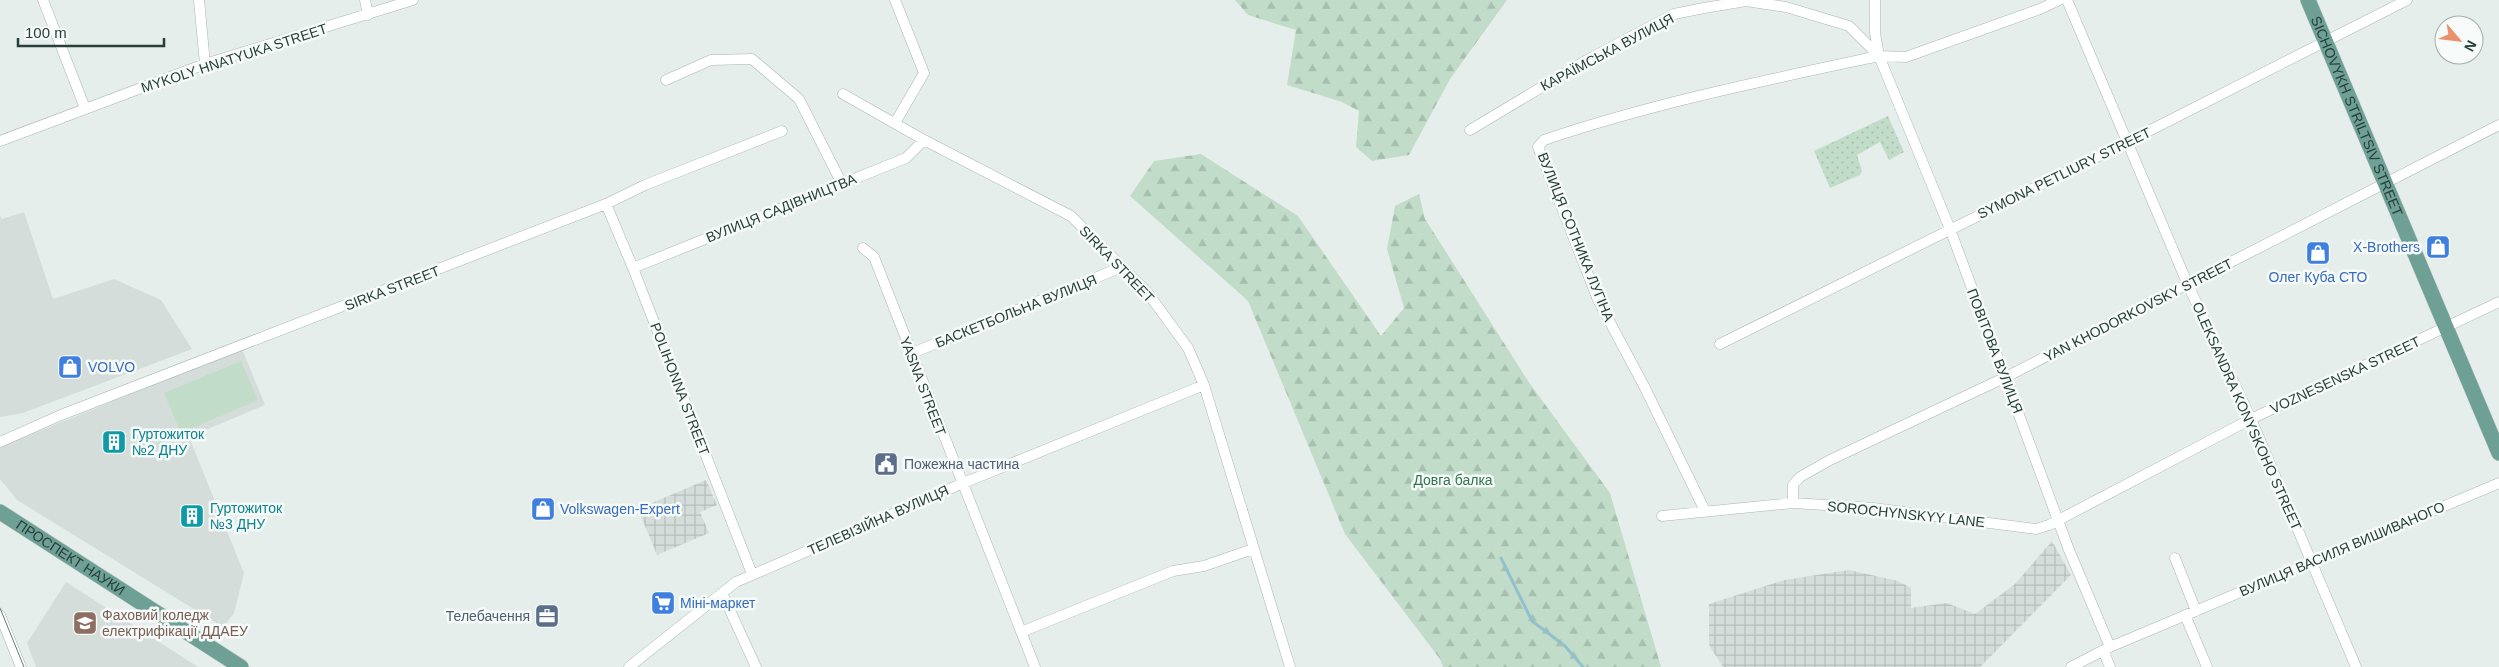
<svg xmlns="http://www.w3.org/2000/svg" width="2499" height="667" font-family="Arial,sans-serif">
	<defs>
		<pattern id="industrial-grid" width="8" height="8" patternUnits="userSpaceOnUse" patternTransform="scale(1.25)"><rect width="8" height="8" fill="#d4ddda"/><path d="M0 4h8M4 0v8" fill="none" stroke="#b6bfbc"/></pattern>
		<pattern id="grass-dots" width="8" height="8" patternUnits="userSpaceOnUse" patternTransform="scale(1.25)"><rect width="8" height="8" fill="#c1ddca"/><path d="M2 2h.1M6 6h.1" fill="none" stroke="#a6bfae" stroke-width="1.8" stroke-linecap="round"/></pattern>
		<pattern id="forest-firs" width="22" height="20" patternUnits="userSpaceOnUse" patternTransform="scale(1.25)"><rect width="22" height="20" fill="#c1ddca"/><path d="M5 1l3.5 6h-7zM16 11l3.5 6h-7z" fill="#a6bfae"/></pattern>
	</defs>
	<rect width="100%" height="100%" fill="#e6eeeb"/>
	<path fill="#d4ddda" d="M 24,212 L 53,299 L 114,279 L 161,300 L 192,349 L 23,413 L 0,417 L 0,216 L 2,219 Z
		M 242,349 L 265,405 L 189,437 L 244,573 L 234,613 L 223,627 L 17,500 L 0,479 L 0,447 Z
		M 66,582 L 198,667 L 36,667 L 27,643 Z"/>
	<path fill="url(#industrial-grid)" d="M 706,480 L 717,505 L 700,512 L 709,533 L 657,555 L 638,509 Z
		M 2052,541 L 2071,575 L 1980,667 L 1723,667 L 1709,645 L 1709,604 L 1784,580 L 1849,570 L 1898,581 L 1911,588 L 1911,608 L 1947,603 L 1975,614 L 2015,584 Z"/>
	<path fill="url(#grass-dots)" d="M 1888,116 L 1904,152 L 1889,160 L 1880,142 L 1857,155 L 1862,171 L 1860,175 L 1830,188 L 1814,151 Z"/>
	<path fill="url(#forest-firs)" d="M 1235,0 L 1507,0 L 1450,79 L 1409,155 L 1372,161 L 1356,147 L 1359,111 L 1342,102 L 1287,85 L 1296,30 L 1248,15 Z
		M 1201,154 L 1298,216 L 1381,336 L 1404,308 L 1387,249 L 1395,206 L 1419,194 L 1425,219 L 1530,384 L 1610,493 L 1661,667 L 1443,667 L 1440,659 L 1345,534 L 1248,301 L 1130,196 L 1154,161 Z"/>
	<path fill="#c1ddca" d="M 241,361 L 258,400 L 181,433 L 164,393 Z"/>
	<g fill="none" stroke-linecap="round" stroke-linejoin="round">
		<path stroke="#92c1ce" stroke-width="3" d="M 1501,558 L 1532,621 L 1565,646 L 1583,667"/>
		<defs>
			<path id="minor" d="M 43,0 L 85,108
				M 199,0 L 205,64
				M 365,0 L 368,15
				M 1875,0 L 1875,33 L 1879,56 L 1950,229 L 2069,550 L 2110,647
				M 2067,0 L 2188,285 L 2251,419 L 2356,667
				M 666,80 L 711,60 L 752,59 L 799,99 L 842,184
				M 843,94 L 924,140 L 1071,216 L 1147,292 L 1188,348 L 1204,385 L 1290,667
				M 895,123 L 924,73 L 895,0
				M 1470,130 L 1587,60 L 1674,14 L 1704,8 L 1746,1 L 1786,7 L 1849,26 L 1879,56 L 1906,57 L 2040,9 L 2059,0
				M 0,141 L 205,64 L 413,0
				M 606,204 L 633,268 L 752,574
				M 863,248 L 874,257 L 1035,667
				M 633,268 L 906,158 L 924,140
				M 1720,344 L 2127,142 L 2407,0
				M 910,354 L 1122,267
				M 0,442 L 61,415 L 606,204 L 645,185 L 782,131
				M 1793,503 L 1793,485 L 1800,477 L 1830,460 L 2006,377 L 2499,125
				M 1705,511 L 1644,386 L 1598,300 L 1538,147 L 1544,140 C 1653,103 1767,80 1879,56
				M 1662,516 L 1793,503 L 1873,508 L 2036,529 L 2049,525 L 2251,419 L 2499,302
				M 2175,558 L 2196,611
				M 722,593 L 756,667
				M 0,615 L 21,667
				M 2185,615 L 2207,667
				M 1021,632 L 1173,571 L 1204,566 L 1253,549
				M 2103,650 L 2110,667
				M 629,667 L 736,582 L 961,484 L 1204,385
				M 2071,667 L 2110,647 L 2499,483"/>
			<g id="primary">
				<path id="s1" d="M 2308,0 L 2499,453"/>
				<path id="s2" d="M 0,512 L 241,667"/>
			</g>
		</defs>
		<use href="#minor" stroke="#a9b6b2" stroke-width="11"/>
		<use href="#primary" stroke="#c2c9c8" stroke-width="16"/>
		<use href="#minor" stroke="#fff" stroke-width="10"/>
		<use href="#primary" stroke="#6ea096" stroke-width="15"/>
		<path stroke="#617a75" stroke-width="1" d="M 0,608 L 24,667"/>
	</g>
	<defs>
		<symbol id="shop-square" viewBox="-11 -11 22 22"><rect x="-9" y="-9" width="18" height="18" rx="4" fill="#3f7fe0" stroke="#f6faf8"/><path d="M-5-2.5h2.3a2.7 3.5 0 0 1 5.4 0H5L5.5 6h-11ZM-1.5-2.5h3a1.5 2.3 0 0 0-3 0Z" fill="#fff"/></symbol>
		<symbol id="building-square" viewBox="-11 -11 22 22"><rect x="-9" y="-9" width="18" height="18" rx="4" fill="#0f9aa8" stroke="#f6faf8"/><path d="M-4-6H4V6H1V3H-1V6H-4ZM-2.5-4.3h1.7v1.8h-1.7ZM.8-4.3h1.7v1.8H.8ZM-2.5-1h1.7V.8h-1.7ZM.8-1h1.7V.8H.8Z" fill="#fff"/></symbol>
		<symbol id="civic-square" viewBox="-11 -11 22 22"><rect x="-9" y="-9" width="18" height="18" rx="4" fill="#5c6f8a" stroke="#f6faf8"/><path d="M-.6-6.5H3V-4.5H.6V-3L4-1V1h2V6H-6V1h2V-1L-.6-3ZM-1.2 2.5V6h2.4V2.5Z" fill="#fff"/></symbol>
		<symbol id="supermarket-square" viewBox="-11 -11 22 22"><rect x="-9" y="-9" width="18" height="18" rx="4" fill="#3f7fe0" stroke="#f6faf8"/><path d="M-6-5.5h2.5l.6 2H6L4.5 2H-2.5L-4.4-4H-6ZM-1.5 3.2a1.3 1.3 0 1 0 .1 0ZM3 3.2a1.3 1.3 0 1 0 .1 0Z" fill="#fff"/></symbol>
		<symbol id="office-square" viewBox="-11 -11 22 22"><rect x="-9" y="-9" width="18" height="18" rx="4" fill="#5c6f8a" stroke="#f6faf8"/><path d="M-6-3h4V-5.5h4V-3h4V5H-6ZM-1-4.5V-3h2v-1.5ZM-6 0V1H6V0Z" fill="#fff"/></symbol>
		<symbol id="university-square" viewBox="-11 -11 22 22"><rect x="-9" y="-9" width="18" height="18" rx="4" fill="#8d6e63" stroke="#f6faf8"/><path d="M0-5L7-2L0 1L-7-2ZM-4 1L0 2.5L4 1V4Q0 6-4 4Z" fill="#fff"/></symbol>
	</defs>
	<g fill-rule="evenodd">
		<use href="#shop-square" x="2424" y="233" width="28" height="28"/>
		<use href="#shop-square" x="2304" y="239" width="28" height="28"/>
		<use href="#shop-square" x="56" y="353" width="28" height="28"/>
		<use href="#building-square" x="100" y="428" width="28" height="28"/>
		<use href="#civic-square" x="872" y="450" width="28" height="28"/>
		<use href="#shop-square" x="529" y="495" width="28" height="28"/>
		<use href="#building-square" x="178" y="502" width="28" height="28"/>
		<use href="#supermarket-square" x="649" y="589" width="28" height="28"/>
		<use href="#office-square" x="533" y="602" width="28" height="28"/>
		<use href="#university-square" x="71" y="609" width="28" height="28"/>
	</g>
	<g text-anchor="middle" stroke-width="5" stroke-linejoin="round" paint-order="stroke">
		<g font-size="14" fill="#263f39" stroke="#f6faf8">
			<text transform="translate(1607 52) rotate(-28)" y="5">КАРАЇМСЬКА ВУЛИЦЯ</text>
			<text transform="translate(234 58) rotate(-18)" y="5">MYKOLY HNATYUKA STREET</text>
			<text dy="5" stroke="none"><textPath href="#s1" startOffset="126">SICHOVYKH STRILTSIV STREET</textPath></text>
			<text transform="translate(2064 173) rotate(-26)" y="5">SYMONA PETLIURY STREET</text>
			<text transform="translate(781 208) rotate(-22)" y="5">ВУЛИЦЯ САДІВНИЦТВА</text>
			<text transform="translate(1576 237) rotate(68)" y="5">ВУЛИЦЯ СОТНИКА ЛУГІНА</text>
			<text transform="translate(1117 264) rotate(46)" y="5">SIRKA STREET</text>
			<text transform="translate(392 288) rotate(-21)" y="5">SIRKA STREET</text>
			<text transform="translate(2138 310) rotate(-27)" y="5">YAN KHODORKOVSKY STREET</text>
			<text transform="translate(1016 311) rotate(-22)" y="5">БАСКЕТБОЛЬНА ВУЛИЦЯ</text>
			<text transform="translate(1995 351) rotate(69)" y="5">ПОВІТОВА ВУЛИЦЯ</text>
			<text transform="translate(2345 375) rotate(-25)" y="5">VOZNESENSKA STREET</text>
			<text transform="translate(923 386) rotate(69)" y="5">YASNA STREET</text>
			<text transform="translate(680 389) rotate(69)" y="5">POLIHONNA STREET</text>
			<text transform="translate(2247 416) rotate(66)" y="5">OLEKSANDRA KONYSKOHO STREET</text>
			<text transform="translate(1906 514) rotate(6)" y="5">SOROCHYNSKYY LANE</text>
			<text transform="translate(878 520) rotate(-24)" y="5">ТЕЛЕВІЗІЙНА ВУЛИЦЯ</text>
			<text transform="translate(2342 549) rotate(-23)" y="5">ВУЛИЦЯ ВАСИЛЯ ВИШИВАНОГО</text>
			<text dy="5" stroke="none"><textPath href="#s2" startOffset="84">ПРОСПЕКТ НАУКИ</textPath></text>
		</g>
		<g font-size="14" fill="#366cbe" stroke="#f6faf8" text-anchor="start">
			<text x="2420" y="252" text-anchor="end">X-Brothers</text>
			<text x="2318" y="282" text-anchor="middle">Олег Куба СТО</text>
			<text x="88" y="372">VOLVO</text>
			<text x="560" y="514">Volkswagen-Expert</text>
			<text x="680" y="608">Міні-маркет</text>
		</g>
		<g font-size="14" fill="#0d838f" stroke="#f6faf8" text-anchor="start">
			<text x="132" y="439">Гуртожиток<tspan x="132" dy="16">№2 ДНУ</tspan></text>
			<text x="210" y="513">Гуртожиток<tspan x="210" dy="16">№3 ДНУ</tspan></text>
		</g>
		<g font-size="14" fill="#4e5e75" stroke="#f6faf8" text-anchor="start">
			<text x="904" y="469">Пожежна частина</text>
			<text x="530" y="621" text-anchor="end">Телебачення</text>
		</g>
		<g font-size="14" fill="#33734f" stroke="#f6faf8">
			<text x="1453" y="485">Довга балка</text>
		</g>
		<g font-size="14" fill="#785e54" stroke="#f6faf8" text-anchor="start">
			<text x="102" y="620">Фаховий коледж<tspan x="102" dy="16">електрифікації ДДАЕУ</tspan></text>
		</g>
	</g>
	<g transform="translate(2459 40) rotate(118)"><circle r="24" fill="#f6faf8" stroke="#a3afac"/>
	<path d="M0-4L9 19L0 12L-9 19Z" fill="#e8916a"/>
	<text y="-8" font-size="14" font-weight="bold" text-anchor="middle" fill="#263f39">N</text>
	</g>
	<path d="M18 38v8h146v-8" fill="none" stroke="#263f39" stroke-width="2.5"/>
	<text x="25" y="38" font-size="15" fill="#263f39" stroke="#f6faf8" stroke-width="4" paint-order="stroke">100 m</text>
</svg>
